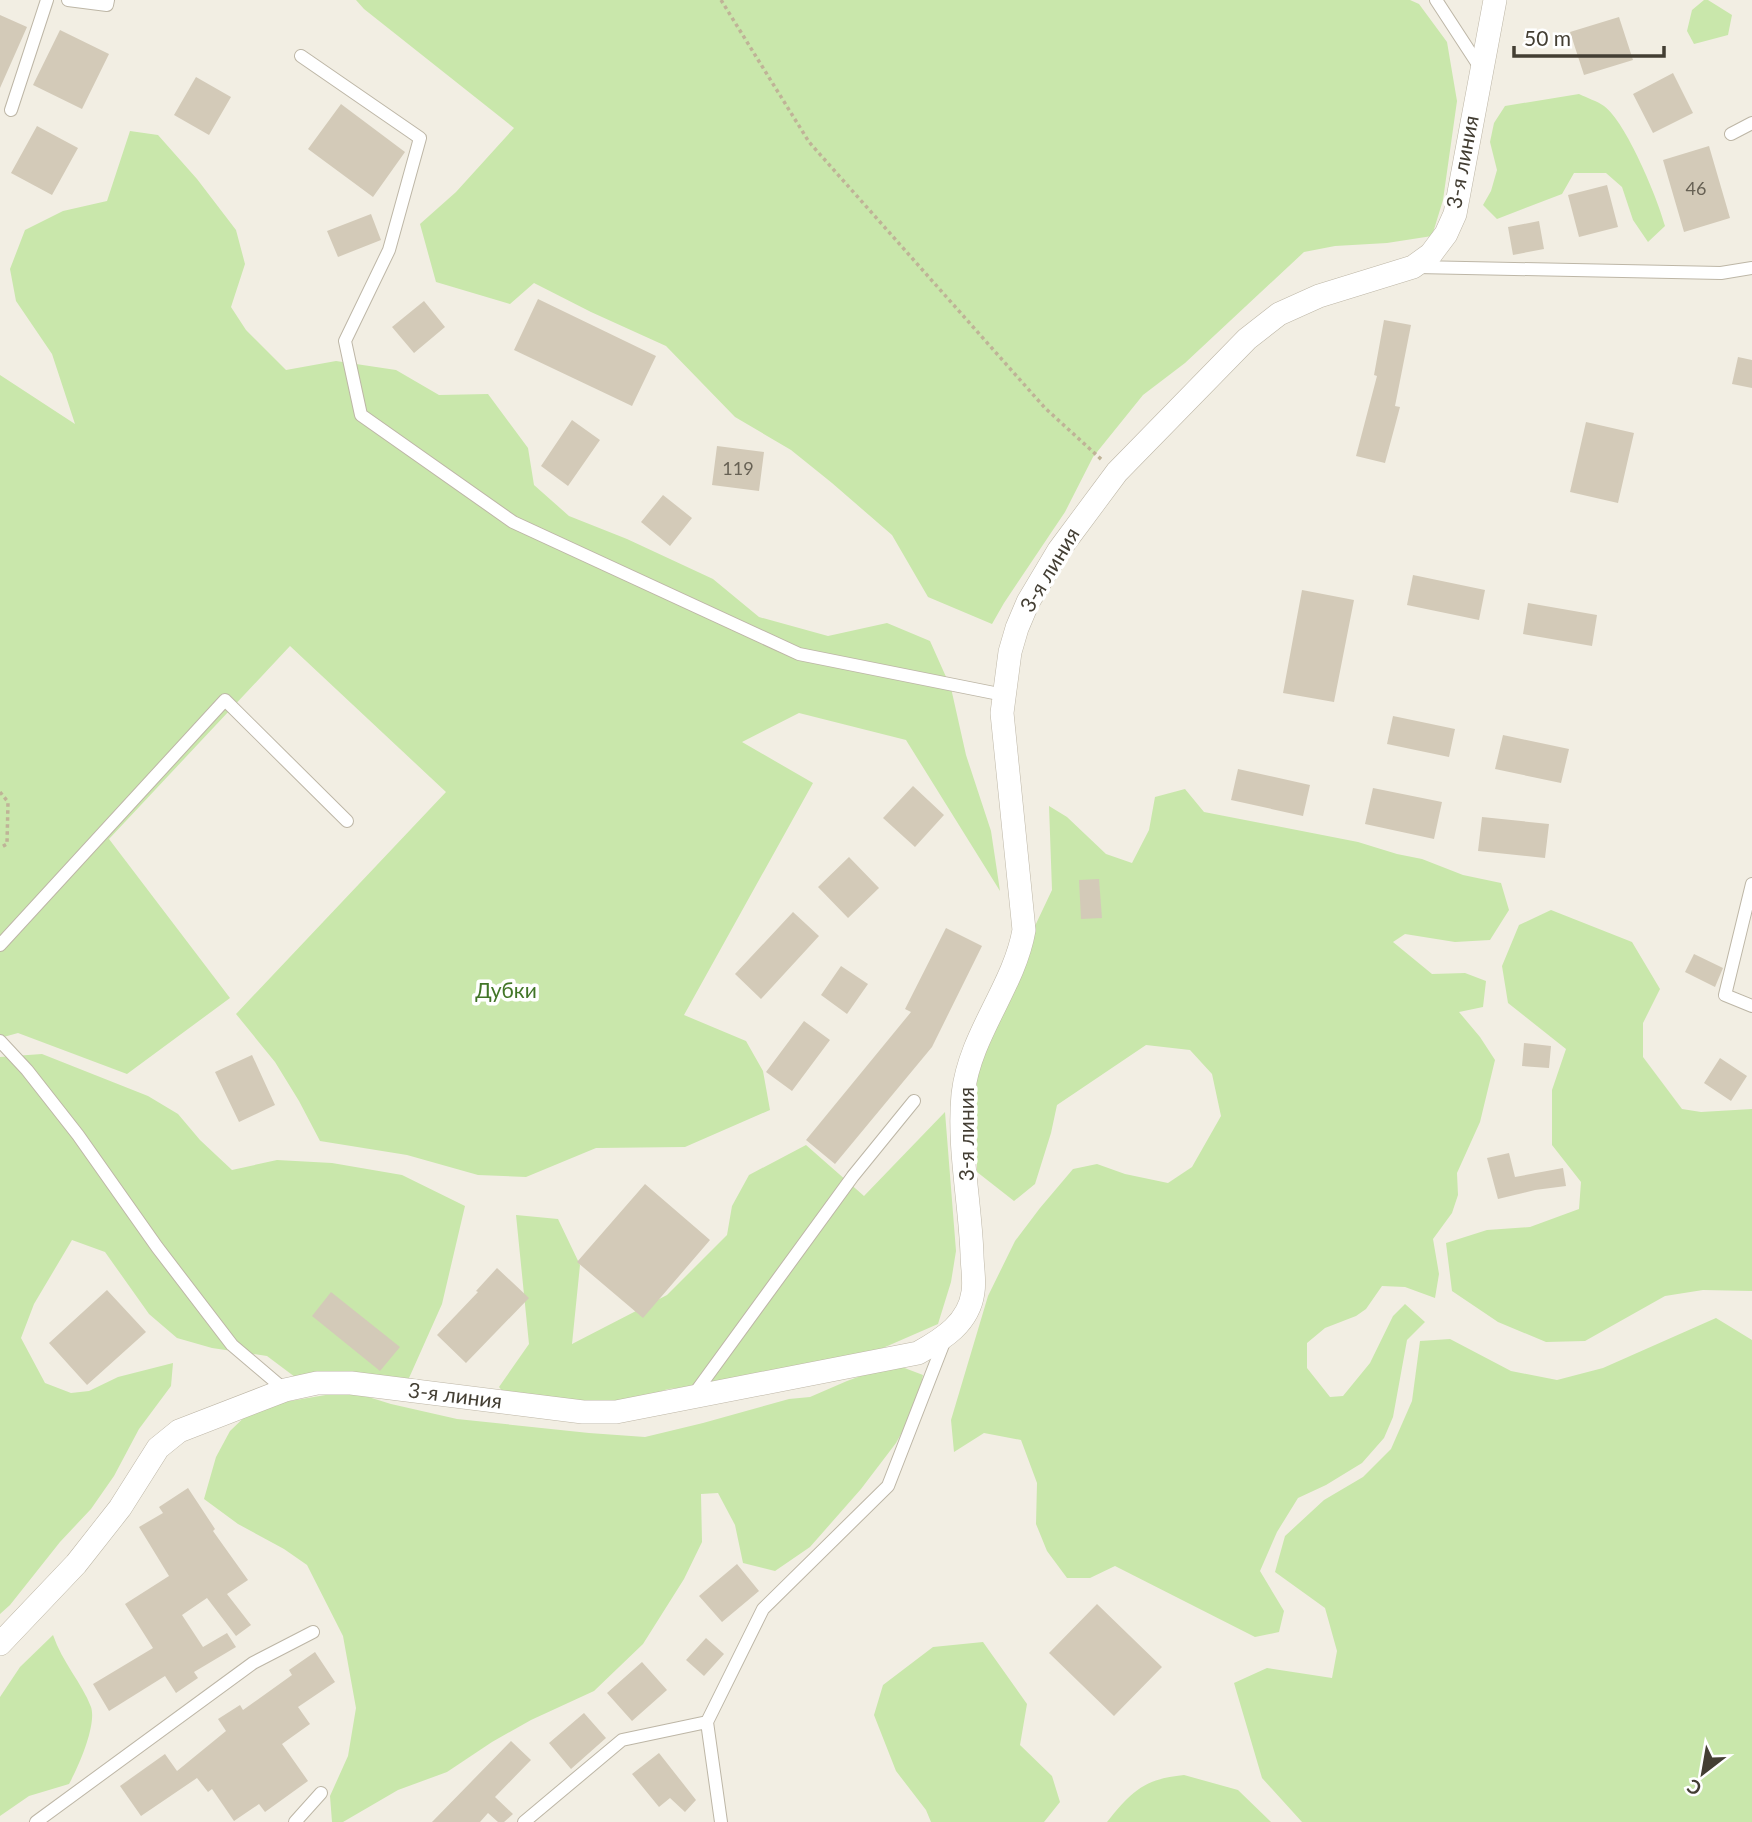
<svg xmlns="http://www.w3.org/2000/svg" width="1752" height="1822" font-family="Lato,sans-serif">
	<rect width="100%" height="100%" fill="#f2eee3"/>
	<path fill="#c9e7ab" d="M 356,0 L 1410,0 L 1419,4 L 1447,42 L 1457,101 L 1443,200 L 1432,236 L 1387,243 L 1335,246 L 1304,252 L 1185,363 L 1143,395 L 1093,457 L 1065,512 L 1004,603 L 992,624 L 928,597 L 892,535 L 832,483 L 791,450 L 735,417 L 666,346 L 591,312 L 534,283 L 510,304 L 436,282 L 420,224 L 456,192 L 514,128 L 364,9 Z
		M 1704,0 L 1708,0 L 1732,15 L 1728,35 L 1694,44 L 1687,31 L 1692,10 Z
		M 1579,94 C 1587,98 1597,101 1604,106 C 1626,122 1658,199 1665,226 L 1648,242 L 1633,220 L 1622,187 L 1606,173 L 1574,173 L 1562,194 L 1497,219 L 1483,205 L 1491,191 L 1497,170 L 1490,142 L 1494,123 L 1505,106 Z
		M 130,131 L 158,135 L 197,179 L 236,230 L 245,264 L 231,307 L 246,330 L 286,370 L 336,361 L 396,370 L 439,395 L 488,394 L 528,448 L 534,485 L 569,516 L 627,539 L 713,579 L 759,617 L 828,636 L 887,623 L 930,641 L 951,688 L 966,755 L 991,831 L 1000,891 L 906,740 L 799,713 L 742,742 L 813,783 L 684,1015 L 746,1041 L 763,1071 L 770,1110 L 685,1147 L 596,1148 L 526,1177 L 478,1175 L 407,1155 L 320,1141 L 299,1101 L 275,1062 L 236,1014 L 446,792 L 290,646 L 109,839 L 230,998 L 127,1074 L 18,1033 L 0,1038 L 0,375 L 75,424 L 52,354 L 16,301 L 10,269 L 25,230 L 63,211 L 107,201 Z
		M 1185,789 L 1204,812 L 1358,842 L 1397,854 L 1422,859 L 1463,875 L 1501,883 L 1509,910 L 1490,940 L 1455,942 L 1405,934 L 1393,942 L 1432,974 L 1465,973 L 1486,981 L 1483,1007 L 1459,1012 L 1480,1037 L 1495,1060 L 1480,1122 L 1457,1173 L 1458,1195 L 1452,1213 L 1433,1239 L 1439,1274 L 1435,1298 L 1405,1287 L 1382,1286 L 1366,1309 L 1356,1316 L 1325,1328 L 1307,1343 L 1307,1368 L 1330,1397 L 1343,1396 L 1370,1363 L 1393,1316 L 1405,1304 L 1425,1322 L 1407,1340 L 1393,1417 L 1384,1438 L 1362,1463 L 1326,1485 L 1298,1498 L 1277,1532 L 1260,1571 L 1284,1611 L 1279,1632 L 1255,1637 L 1115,1566 L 1090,1578 L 1067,1578 L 1047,1551 L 1036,1524 L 1037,1483 L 1021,1440 L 984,1433 L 954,1452 L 951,1420 L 988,1296 L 1015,1241 L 1040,1208 L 1073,1169 L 1097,1164 L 1125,1174 L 1168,1183 L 1192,1167 L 1221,1116 L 1212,1074 L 1190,1050 L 1146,1045 L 1057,1105 L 1051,1133 L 1035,1184 L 1014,1201 L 977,1172 L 977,1066 L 1015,968 L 1052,890 L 1049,806 L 1067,817 L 1106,854 L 1132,863 L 1149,830 L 1155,797 Z
		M 1551,910 L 1632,942 L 1660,989 L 1643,1023 L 1643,1057 L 1682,1109 L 1701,1112 L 1752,1109 L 1752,1291 L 1703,1290 L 1665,1296 L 1585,1341 L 1546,1342 L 1498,1322 L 1452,1291 L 1446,1243 L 1487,1230 L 1530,1227 L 1579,1209 L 1581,1182 L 1552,1145 L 1552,1090 L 1566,1049 L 1508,1003 L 1502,966 L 1519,925 Z
		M 42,1054 L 148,1096 L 178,1114 L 200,1140 L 232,1170 L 277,1160 L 332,1163 L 402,1175 L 465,1206 L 442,1304 L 409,1378 L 295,1377 L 267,1356 L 212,1348 L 177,1338 L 149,1314 L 105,1252 L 72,1240 L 34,1304 L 21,1338 L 45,1383 L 71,1393 L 89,1391 L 118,1377 L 173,1363 L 171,1386 L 139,1429 L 114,1476 L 91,1509 L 60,1542 L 10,1605 L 0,1614 L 0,1057 Z
		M 945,1112 L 956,1251 L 951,1282 L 938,1324 L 876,1351 L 789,1376 L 668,1389 L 619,1405 L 508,1398 L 499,1387 L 529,1344 L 516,1215 L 558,1219 L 580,1265 L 572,1344 L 667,1295 L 727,1235 L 732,1206 L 749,1175 L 806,1145 L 864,1196 Z
		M 1716,1318 L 1752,1340 L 1752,1822 L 1302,1822 L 1262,1778 L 1234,1683 L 1267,1668 L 1332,1678 L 1337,1651 L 1325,1608 L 1275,1572 L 1285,1536 L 1324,1500 L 1363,1477 L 1391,1449 L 1412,1401 L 1420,1341 L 1450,1339 L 1511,1371 L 1557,1380 L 1603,1368 Z
		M 894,1364 L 923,1375 L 917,1405 L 896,1443 L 861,1489 L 810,1547 L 775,1571 L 743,1563 L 735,1525 L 718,1493 L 701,1494 L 702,1542 L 684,1579 L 643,1644 L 594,1691 L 531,1720 L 492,1742 L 447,1772 L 398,1790 L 343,1822 L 332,1822 L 330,1796 L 348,1756 L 356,1708 L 343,1636 L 307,1565 L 284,1549 L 238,1524 L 204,1499 L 216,1457 L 230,1431 L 255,1407 L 349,1391 L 391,1404 L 457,1419 L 589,1433 L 645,1437 L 703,1423 L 789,1399 L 810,1397 L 847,1381 Z
		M 53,1635 C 62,1662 82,1683 91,1707 C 97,1725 78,1768 69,1784 L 29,1796 L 0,1816 L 0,1697 L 20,1667 Z
		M 983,1642 L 1027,1704 L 1020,1745 L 1052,1776 L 1060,1802 L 1044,1822 L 931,1822 L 926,1810 L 896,1771 L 874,1715 L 883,1685 L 933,1647 Z
		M 1184,1775 L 1238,1790 L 1271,1822 L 1107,1822 C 1132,1791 1144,1779 1184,1775 Z"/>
	<path fill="#d3cab8" d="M 0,15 L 27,27 L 0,88 Z
		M 1619,17 L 1633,60 L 1584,75 L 1570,32 Z
		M 60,30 L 109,54 L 82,109 L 33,85 Z
		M 1673,73 L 1693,113 L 1653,133 L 1633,94 Z
		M 196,77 L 231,97 L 209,135 L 174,115 Z
		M 341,104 L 405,152 L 373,197 L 308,149 Z
		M 37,126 L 78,148 L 52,195 L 11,173 Z
		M 1709,146 L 1730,218 L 1684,232 L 1663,160 Z
		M 1607,185 L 1618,227 L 1579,237 L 1568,195 Z
		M 371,214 L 381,240 L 338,257 L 327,231 Z
		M 1539,221 L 1544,249 L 1513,255 L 1508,227 Z
		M 538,299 L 656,356 L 632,406 L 514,350 Z
		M 424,301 L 445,327 L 414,353 L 392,327 Z
		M 1384,320 L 1411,325 L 1395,406 L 1400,407 L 1385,463 L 1356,456 L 1377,376 L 1374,375 Z
		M 1738,357 L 1752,360 L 1752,388 L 1732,384 Z
		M 572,420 L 600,440 L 568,486 L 541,466 Z
		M 1586,422 L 1634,433 L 1618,503 L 1570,492 Z
		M 717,446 L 764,452 L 759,491 L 712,485 Z
		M 663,495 L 692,518 L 670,546 L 641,522 Z
		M 1413,575 L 1485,590 L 1479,620 L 1407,605 Z
		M 1302,590 L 1354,600 L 1334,702 L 1283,693 Z
		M 1528,603 L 1597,615 L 1592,646 L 1523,634 Z
		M 1393,716 L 1455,729 L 1449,757 L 1387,744 Z
		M 1503,735 L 1569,749 L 1561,783 L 1495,769 Z
		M 1238,769 L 1310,785 L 1303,816 L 1231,800 Z
		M 913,786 L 944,815 L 915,847 L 883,818 Z
		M 1373,788 L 1442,802 L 1434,839 L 1365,824 Z
		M 1482,817 L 1549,824 L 1545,858 L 1478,851 Z
		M 849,857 L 879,888 L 848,918 L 818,887 Z
		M 1099,879 L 1102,918 L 1081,919 L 1079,880 Z
		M 793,912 L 819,936 L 761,999 L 735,974 Z
		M 946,928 L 982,946 L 932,1047 L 835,1164 L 806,1140 L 911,1012 L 905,1009 Z
		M 1694,954 L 1723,968 L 1715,987 L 1685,972 Z
		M 841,966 L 868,984 L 847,1014 L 821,995 Z
		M 804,1021 L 830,1040 L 792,1091 L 766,1072 Z
		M 1524,1043 L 1551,1046 L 1549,1068 L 1522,1066 Z
		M 252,1055 L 275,1105 L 239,1122 L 215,1072 Z
		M 1720,1058 L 1747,1076 L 1731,1101 L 1704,1083 Z
		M 1509,1153 L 1515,1177 L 1563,1168 L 1566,1186 L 1535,1190 L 1498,1199 L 1487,1158 Z
		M 645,1184 L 710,1240 L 643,1318 L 577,1262 Z
		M 497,1268 L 529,1298 L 466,1363 L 437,1335 L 478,1292 L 476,1291 Z
		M 107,1290 L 146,1332 L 87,1385 L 49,1343 Z
		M 331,1292 L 400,1347 L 380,1371 L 312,1316 Z
		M 188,1488 L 215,1529 L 213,1531 L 248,1580 L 227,1594 L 251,1625 L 236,1636 L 207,1598 L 182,1615 L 203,1647 L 227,1633 L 236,1647 L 194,1672 L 198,1678 L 176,1693 L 165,1676 L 109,1711 L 93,1684 L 153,1648 L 125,1604 L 169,1576 L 139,1527 L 163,1513 L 159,1507 Z
		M 737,1564 L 759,1591 L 722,1622 L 699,1596 Z
		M 1097,1604 L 1162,1667 L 1114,1716 L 1049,1653 Z
		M 706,1638 L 724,1654 L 704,1676 L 686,1660 Z
		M 315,1652 L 335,1682 L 298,1707 L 310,1724 L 282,1744 L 308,1781 L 265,1812 L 259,1804 L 234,1821 L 212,1789 L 208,1792 L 197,1778 L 141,1816 L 120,1786 L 165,1754 L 177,1771 L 226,1731 L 218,1719 L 240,1705 L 243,1710 L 292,1675 L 289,1670 Z
		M 642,1662 L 667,1690 L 632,1721 L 607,1693 Z
		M 584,1713 L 606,1738 L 571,1769 L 549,1743 Z
		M 511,1741 L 531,1760 L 495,1797 L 513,1814 L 504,1822 L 498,1822 L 488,1813 L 480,1822 L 432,1822 Z
		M 659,1753 L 696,1800 L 685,1812 L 670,1798 L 659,1807 L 632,1774 Z"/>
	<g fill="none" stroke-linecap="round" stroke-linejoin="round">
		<defs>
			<path id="lane" d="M 68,0 L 107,5 L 108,0
				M 1436,0 L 1481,69
				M 301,56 L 420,138 L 389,250 L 345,341 L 361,415 L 513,522 L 799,654 L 1004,695
				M 11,110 L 47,0
				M 1731,134 L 1752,123
				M 1417,267 L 1721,273 L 1752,268
				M 1752,884 L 1725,995 L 1752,1006
				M 0,945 L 225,700 L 347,821
				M 0,1041 L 27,1070 L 78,1135 L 157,1247 L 232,1345 L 285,1390
				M 692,1397 L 853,1176 L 914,1101
				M 36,1822 L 253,1663 L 313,1632
				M 295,1822 L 321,1793
				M 524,1822 L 622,1740 L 707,1722
				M 721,1822 L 707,1722 L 763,1609 L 888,1486 L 946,1337"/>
			<path id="street" d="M 0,1644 L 76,1564 L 120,1508 L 158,1448 L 179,1431 L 285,1390 L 317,1383 L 351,1383 L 583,1412 L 616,1412 L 918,1353 C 943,1339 969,1323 973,1292 C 975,1280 972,1266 972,1254 C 970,1201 958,1147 963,1094 C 970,1034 1014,987 1024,930 L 1002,713 L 1010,652 L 1017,628 L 1028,602 L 1059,550 L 1117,472 L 1247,339 L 1279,314 L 1319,296 L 1413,267 L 1431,254 L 1446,234 L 1455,214 L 1495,0"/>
		</defs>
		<use href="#lane" stroke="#bdb6a6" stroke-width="14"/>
		<use href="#street" stroke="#bdb6a6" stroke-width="24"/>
		<path stroke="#bfb397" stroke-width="3.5" stroke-dasharray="3.5 3.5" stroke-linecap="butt" d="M 721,0 L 809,142 L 1045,408 L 1102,460
			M 0,792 L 8,802 L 7,844 L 0,848"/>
		<use href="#lane" stroke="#fff" stroke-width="12"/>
		<use href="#street" stroke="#fff" stroke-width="23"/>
	</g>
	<g text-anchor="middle" stroke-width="7" stroke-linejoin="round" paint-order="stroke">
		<g font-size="18" fill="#676154">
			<text x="1696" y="195">46</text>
			<text x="738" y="475">119</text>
		</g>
		<g font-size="21" fill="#433e33" stroke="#fff">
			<text transform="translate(1463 162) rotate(-79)" y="7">3-я линия</text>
			<text transform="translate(1050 570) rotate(-59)" y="7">3-я линия</text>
			<text transform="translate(967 1134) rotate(-90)" y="7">3-я линия</text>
			<text transform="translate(455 1396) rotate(7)" y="7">3-я линия</text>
		</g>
		<g font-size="21" fill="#417527" stroke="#fff">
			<text x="506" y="998">Дубки</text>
		</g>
	</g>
	<g transform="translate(1703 1773) rotate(211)" stroke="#ffffff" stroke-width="5" paint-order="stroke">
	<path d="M0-5L12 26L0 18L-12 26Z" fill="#433e33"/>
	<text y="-10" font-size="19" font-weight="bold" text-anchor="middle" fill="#433e33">С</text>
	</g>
	<path d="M1514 46v10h150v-10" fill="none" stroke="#433e33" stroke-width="3.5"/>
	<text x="1524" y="46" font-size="21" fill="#433e33" stroke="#ffffff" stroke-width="5" paint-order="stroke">50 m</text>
</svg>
